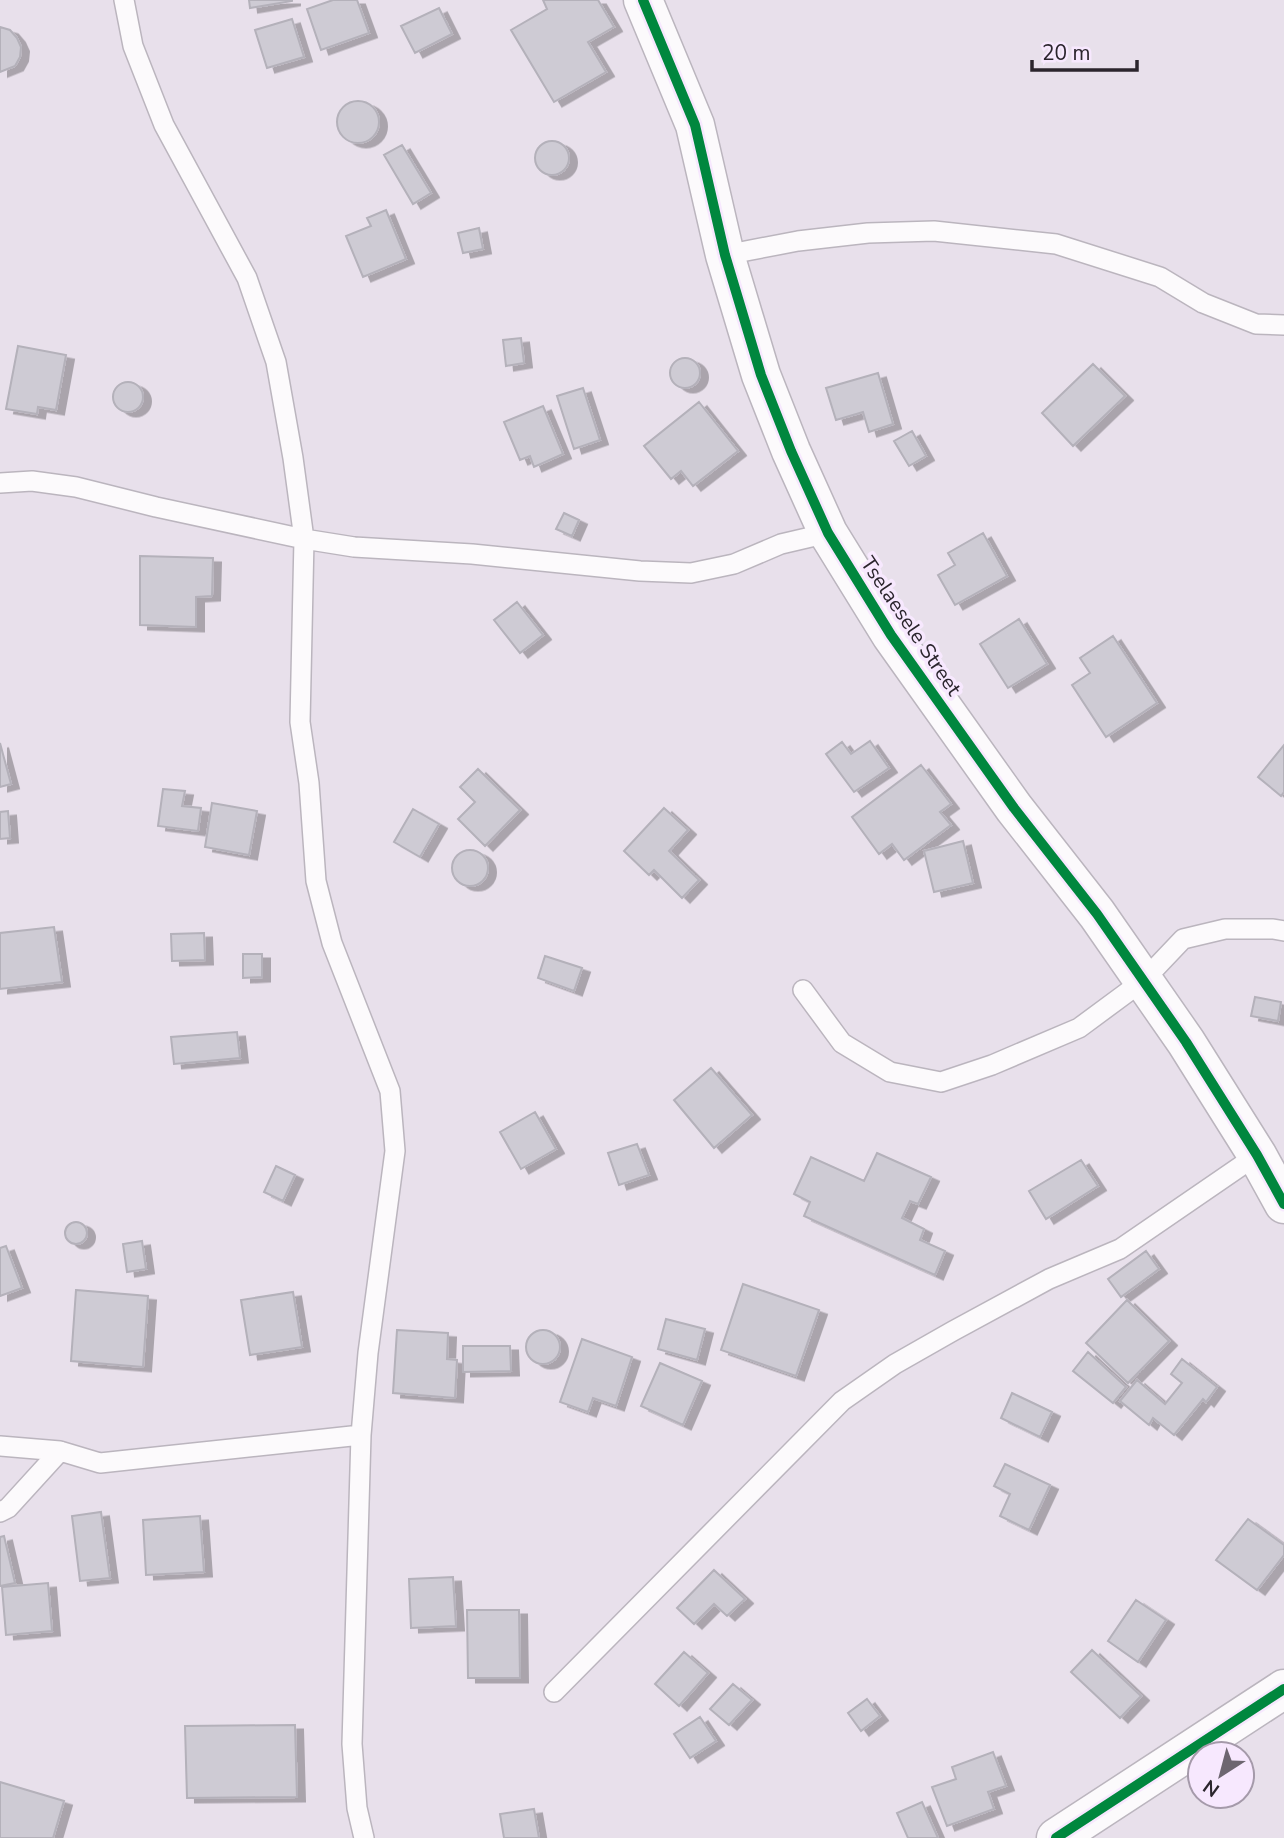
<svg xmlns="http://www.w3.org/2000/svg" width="1284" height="1838" font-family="'Nunito Sans',sans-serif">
	<defs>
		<filter id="shadow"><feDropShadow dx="8" dy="4.5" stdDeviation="0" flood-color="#0004"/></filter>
	</defs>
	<rect width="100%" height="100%" fill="#e8e0eb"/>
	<path fill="#cecbd4" stroke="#b4b1ba" stroke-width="2" filter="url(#shadow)" d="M 249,0 L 292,0 L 292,1 L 250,8 Z
		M 333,0 L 357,0 L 369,33 L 321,50 L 307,9 Z
		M 598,0 L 614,27 L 588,42 L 606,72 L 554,102 L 511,30 L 547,9 L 543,0 Z
		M 439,8 L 452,34 L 415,53 L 401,26 Z
		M 292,19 L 304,57 L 267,68 L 255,30 Z
		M 0,27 L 10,30 L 17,38 L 21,47 L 20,57 L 15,66 L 0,72 Z
		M337 122a21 21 0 1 1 42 0a21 21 0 1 1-42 0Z
		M535 158a17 17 0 1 1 34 0a17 17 0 1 1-34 0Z
		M 402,145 L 431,193 L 413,204 L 384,155 Z
		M 386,210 L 406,259 L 363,277 L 346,236 L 371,226 L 367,218 Z
		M 479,228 L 483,249 L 463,253 L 458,233 Z
		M 521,338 L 524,363 L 506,366 L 503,340 Z
		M 18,346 L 66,355 L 56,410 L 38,407 L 37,414 L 6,409 Z
		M670 373a15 15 0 1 1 30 0a15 15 0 1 1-30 0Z
		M 1093,364 L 1125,396 L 1073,446 L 1042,413 Z
		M 878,373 L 893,424 L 869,432 L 863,412 L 836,420 L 826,388 Z
		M113 397a15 15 0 1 1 30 0a15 15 0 1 1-30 0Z
		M 583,388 L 600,440 L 574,449 L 557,396 Z
		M 699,402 L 738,451 L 693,486 L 681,471 L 671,479 L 644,446 Z
		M 543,406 L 563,454 L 534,467 L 530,456 L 520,460 L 504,422 Z
		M 912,431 L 926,456 L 909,466 L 894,441 Z
		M 564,513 L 579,520 L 572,536 L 556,529 Z
		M 983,533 L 1007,576 L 955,605 L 938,575 L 955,565 L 948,553 Z
		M 140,556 L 213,558 L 212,596 L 196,597 L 196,627 L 140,625 Z
		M 517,602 L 543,635 L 520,653 L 494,620 Z
		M 1019,619 L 1047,664 L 1008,688 L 980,644 Z
		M 1113,636 L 1157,703 L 1106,737 L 1072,685 L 1090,673 L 1080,658 Z
		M 870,741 L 889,768 L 854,792 L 826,754 L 842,742 L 851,754 Z
		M 0,743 L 11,784 L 0,787 Z
		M 1284,745 L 1284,792 L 1281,796 L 1258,777 Z
		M 921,765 L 951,804 L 940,812 L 951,825 L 904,860 L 892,844 L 879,854 L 852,817 Z
		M 478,769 L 520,810 L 485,846 L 458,819 L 475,802 L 460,787 Z
		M 163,789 L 185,791 L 182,806 L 201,808 L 198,831 L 158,826 Z
		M 212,803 L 257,811 L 249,855 L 205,847 Z
		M 664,808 L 688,830 L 669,851 L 699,880 L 682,898 L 654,870 L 649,875 L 624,851 Z
		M 413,809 L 439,824 L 420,857 L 394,842 Z
		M 8,811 L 10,838 L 0,839 L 0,812 Z
		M 963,841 L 973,883 L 934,892 L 924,851 Z
		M452 868a18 18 0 1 1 36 0a18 18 0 1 1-36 0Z
		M 54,927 L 62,982 L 0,989 L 0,933 Z
		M 204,933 L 205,960 L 172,961 L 171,934 Z
		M 243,954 L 262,954 L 262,977 L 243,978 Z
		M 545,956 L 582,968 L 574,991 L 538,978 Z
		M 1255,997 L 1281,1002 L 1278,1021 L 1251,1016 Z
		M 237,1032 L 240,1058 L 174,1064 L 171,1037 Z
		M 711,1068 L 752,1115 L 714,1148 L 674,1100 Z
		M 535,1112 L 556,1149 L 521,1169 L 500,1132 Z
		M 637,1144 L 649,1175 L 619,1185 L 608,1153 Z
		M 877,1153 L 931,1177 L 918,1204 L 910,1201 L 902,1218 L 924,1229 L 920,1240 L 945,1251 L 935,1275 L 804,1216 L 810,1202 L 794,1194 L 811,1157 L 864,1181 Z
		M 1081,1160 L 1098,1186 L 1046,1219 L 1029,1191 Z
		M 276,1166 L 295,1175 L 283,1201 L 264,1192 Z
		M65 1233a11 11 0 1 1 22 0a11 11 0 1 1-22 0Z
		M 142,1241 L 146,1269 L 127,1272 L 123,1244 Z
		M 6,1246 L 22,1288 L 0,1296 L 0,1248 Z
		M 1146,1251 L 1159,1269 L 1121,1297 L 1108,1279 Z
		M 743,1284 L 819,1310 L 796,1376 L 721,1350 Z
		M 76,1290 L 148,1296 L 143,1367 L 71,1361 Z
		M 293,1292 L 302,1347 L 250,1355 L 241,1300 Z
		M 1127,1300 L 1169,1341 L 1128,1383 L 1086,1343 Z
		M 666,1319 L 705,1329 L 697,1360 L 658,1349 Z
		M 397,1330 L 448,1333 L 447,1359 L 457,1360 L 455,1398 L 393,1393 Z
		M526 1347a17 17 0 1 1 34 0a17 17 0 1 1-34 0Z
		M 582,1339 L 632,1357 L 616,1406 L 593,1398 L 588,1412 L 560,1402 Z
		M 463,1346 L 510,1346 L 511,1371 L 463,1372 Z
		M 1088,1352 L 1126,1387 L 1113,1403 L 1073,1371 Z
		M 1182,1359 L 1217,1387 L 1206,1402 L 1203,1399 L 1174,1435 L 1153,1418 L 1149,1425 L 1120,1401 L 1137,1380 L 1165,1404 L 1182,1383 L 1171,1374 Z
		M 660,1363 L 702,1381 L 683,1425 L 641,1406 Z
		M 1012,1393 L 1052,1412 L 1040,1437 L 1001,1418 Z
		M 1005,1464 L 1050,1485 L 1029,1530 L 1000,1516 L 1010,1494 L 994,1486 Z
		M 101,1512 L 110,1578 L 80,1581 L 72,1516 Z
		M 200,1516 L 204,1572 L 146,1575 L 143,1520 Z
		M 1248,1519 L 1284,1545 L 1284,1555 L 1257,1590 L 1216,1560 Z
		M 4,1536 L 15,1583 L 0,1586 L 0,1537 Z
		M 714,1570 L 745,1599 L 727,1616 L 714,1604 L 694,1624 L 677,1608 Z
		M 453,1577 L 456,1626 L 411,1628 L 409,1579 Z
		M 48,1583 L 52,1631 L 6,1635 L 2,1587 Z
		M 1136,1600 L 1166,1620 L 1138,1662 L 1108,1641 Z
		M 467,1610 L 519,1610 L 520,1678 L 468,1678 Z
		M 1092,1650 L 1141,1696 L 1120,1718 L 1071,1672 Z
		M 684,1652 L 708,1673 L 679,1706 L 655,1684 Z
		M 733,1684 L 752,1700 L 729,1725 L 710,1709 Z
		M 867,1699 L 880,1716 L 861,1731 L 848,1713 Z
		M 700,1717 L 716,1741 L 690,1758 L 674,1734 Z
		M 295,1725 L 297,1797 L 187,1798 L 185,1726 Z
		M 993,1752 L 1006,1786 L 988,1792 L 994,1809 L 947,1826 L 932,1787 L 956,1779 L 952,1767 Z
		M 0,1782 L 64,1801 L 53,1838 L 0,1838 Z
		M 922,1802 L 938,1838 L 908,1838 L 897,1813 Z
		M 534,1809 L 539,1838 L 504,1838 L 500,1814 Z"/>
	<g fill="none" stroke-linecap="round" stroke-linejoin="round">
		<defs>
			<path id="lane" d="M 124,0 L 133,46 L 164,125 L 247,278 L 276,362 L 293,458 L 304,539 L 300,722 L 309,783 L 316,881 L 332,943 L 390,1091 L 395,1151 L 368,1353 L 361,1435 L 352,1744 L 357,1808 L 364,1838
				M 725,255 L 798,241 L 868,233 L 934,231 L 1056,244 L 1160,277 L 1203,303 L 1256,324 L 1284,325
				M 0,483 L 32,481 L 76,487 L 156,507 L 304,539 L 354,547 L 472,554 L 640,571 L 691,573 L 734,564 L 781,544 L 828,533
				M 803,990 L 842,1043 L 890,1072 L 941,1082 L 992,1065 L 1079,1028 L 1144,980 L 1183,939 L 1225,929 L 1273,929 L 1284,931
				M 0,1446 L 60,1451 L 100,1463 L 361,1435
				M 0,1512 L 8,1508 L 60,1451
				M 554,1692 L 842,1401 L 895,1364 L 953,1331 L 1049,1279 L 1120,1249 L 1257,1155"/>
			<path id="street" d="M 643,0 L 695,125 L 725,255 L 761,375 L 791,451 L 828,533 L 891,635 L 1014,808 L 1097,914 L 1186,1042 L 1257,1155 L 1284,1204
				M 1056,1838 L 1284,1689"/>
		</defs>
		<use href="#lane" stroke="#bbb5be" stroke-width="22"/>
		<use href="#street" stroke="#bbb5be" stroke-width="41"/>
		<use href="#lane" stroke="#fcfafc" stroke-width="19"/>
		<use href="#street" stroke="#fcfafc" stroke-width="38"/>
		<defs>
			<path id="cycleway" d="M 643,0 L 695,125 L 725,255 L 761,375 L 791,451 L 828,533 L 891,635 L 1014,808 L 1097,914 L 1186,1042 L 1257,1155 L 1284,1204
				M 1056,1838 L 1284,1689"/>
		</defs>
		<use href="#cycleway" stroke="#f7e8fe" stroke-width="15"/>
		<use href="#cycleway" stroke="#00873e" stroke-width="10"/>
	</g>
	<g text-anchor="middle" stroke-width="7" stroke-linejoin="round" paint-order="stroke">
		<g font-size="21" fill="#2b252d" stroke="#f7e8fe">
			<text transform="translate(911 626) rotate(56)" y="7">Tselaesele Street</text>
		</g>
	</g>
	<g transform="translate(1221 1775) rotate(216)"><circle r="33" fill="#f7e8fe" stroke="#a59aaa" stroke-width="2"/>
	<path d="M0-5L12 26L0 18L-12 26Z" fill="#6d6670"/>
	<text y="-10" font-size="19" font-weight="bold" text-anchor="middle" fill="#2b252d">N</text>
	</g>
	<path d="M1032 60v10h105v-10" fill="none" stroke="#2b252d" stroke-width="3.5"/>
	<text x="1042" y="60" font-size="21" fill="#2b252d" stroke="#f7e8fe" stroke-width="5" paint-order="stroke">20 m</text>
</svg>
